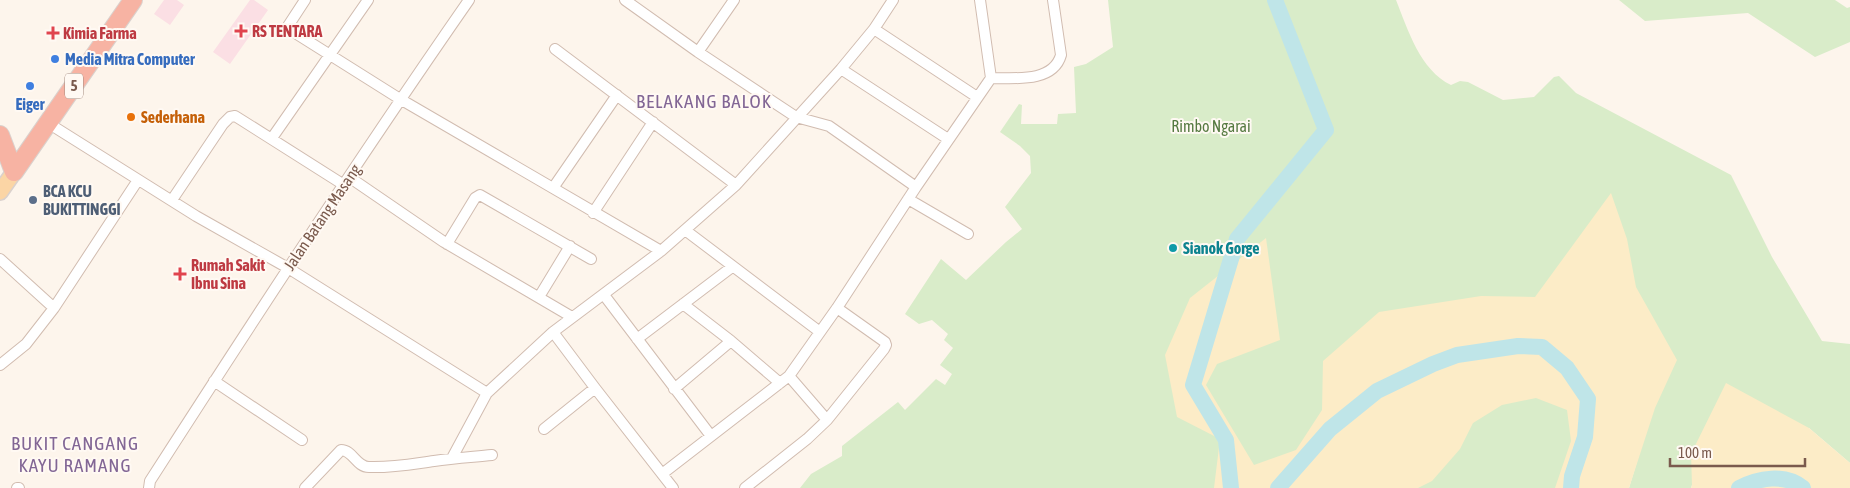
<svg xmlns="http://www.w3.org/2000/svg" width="1850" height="488" font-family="'Asap Condensed',sans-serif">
	<rect width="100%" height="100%" fill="#fdf5ec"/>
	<path fill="#fbdfe4" d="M 164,0 L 177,0 L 184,5 L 170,25 L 154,14 Z
		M 250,0 L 254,0 L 268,10 L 230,64 L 213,52 Z"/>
	<path fill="#d9ecc9" d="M 1108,0 L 1396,0 C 1408,30 1420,70 1451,85 L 1460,81 L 1468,82 L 1503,100 L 1534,97 L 1554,77 L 1559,76 L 1576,93 L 1731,175 L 1772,257 L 1822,341 L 1850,344 L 1850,463 L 1809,428 L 1692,485 L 1691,488 L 1629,488 L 1639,455 L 1623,488 L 800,488 L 811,474 L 842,456 L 842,446 L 898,402 L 905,410 L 936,379 L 945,385 L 952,374 L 940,365 L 953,348 L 944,340 L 948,334 L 932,320 L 919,324 L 905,314 L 941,259 L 966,280 L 1006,242 L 1022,229 L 1005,207 L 1031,173 L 1030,156 L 1020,146 L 1000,132 L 1019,104 L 1022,105 L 1021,124 L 1057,124 L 1058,114 L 1076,113 L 1074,67 L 1086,64 L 1113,47 Z
		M 1619,0 L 1835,0 L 1847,8 L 1850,7 L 1850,42 L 1815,57 L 1748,13 L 1645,21 Z"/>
	<path fill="#fcecc7" d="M 1611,193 L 1627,239 L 1636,287 L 1677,360 L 1655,408 L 1629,488 L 1555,488 L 1571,441 L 1567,410 L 1536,398 L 1502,405 L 1473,423 L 1460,449 L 1432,481 L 1418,488 L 1214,488 L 1220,439 L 1177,417 L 1165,355 L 1190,298 L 1266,238 L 1280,340 L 1217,364 L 1206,385 L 1254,465 L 1296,450 L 1322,410 L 1323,361 L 1379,312 L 1481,296 L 1535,297 Z
		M 1726,383 L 1809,428 L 1850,463 L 1850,488 L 1691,488 L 1692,485 L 1691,454 Z"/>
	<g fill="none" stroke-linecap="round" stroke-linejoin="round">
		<path stroke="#bfe5e8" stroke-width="16" d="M 1231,488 L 1226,440 L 1193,385 L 1237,239 L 1326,130 L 1275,0
			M 1278,488 L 1330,429 L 1377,391 L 1433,364 L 1457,355 L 1518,346 L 1542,347 L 1567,368 L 1588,399 L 1585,437 L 1572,476 L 1571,488
			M 1739,488 C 1758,478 1785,473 1803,488"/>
		<defs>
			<path id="street" d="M 305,0 L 288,26 L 292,31 L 400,99 L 661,251
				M 625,0 L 698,52 L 796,117 L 829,126 L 916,187
				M 874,29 L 977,97
				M 555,49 L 736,185
				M 698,52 L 734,0
				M 841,69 L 948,139
				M 991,78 C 1014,78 1053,83 1061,55 L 1053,0
				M 48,123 L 196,216 L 288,268 L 487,393
				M 272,138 L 368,0
				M 349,177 L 444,242 L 572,317
				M 553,188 L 617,95
				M 908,199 L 968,234
				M 172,200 L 223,124 L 230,117 L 235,116 L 243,121 L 344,185
				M 593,213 L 653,122
				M 685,230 L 820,332
				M 447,244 L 475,198 L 480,195 L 591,259
				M 0,259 L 54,308
				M 604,295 L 711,436
				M 539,297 L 570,246
				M 683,304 L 731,341 L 780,383
				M 553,332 L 595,388 L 673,488
				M 637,339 L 732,267
				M 0,365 L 26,344 L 54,308 L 138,180
				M 789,376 L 827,420
				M 214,381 L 302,440
				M 674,389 L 731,341
				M 544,429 L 595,388
				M 452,458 L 487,393 L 553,332 L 661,251 L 736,185 L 841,69 L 874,29 L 893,0
				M 662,474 L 789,376 L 837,308 L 916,187 L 991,78 L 980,0
				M 17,488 L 19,488
				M 149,488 L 150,481 C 254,319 359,158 469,0
				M 305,488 L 341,450 C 353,450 356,467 369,467 C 391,468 412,464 434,461 C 453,458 472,457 492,455
				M 745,488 L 807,439 L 827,420 L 884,349 L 886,345 L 885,342 L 837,308"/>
			<path id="primary" d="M 0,192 L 14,172"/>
			<path id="highway" d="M 0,135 L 14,172
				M 14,172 L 133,0"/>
		</defs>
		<use href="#street" stroke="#d1bcb0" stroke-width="12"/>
		<use href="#primary" stroke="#dad1cd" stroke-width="18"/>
		<use href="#highway" stroke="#dad1cd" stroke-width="20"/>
		<use href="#street" stroke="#fff" stroke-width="10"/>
		<use href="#primary" stroke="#fbd5a5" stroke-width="15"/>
		<use href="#highway" stroke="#f7b3a3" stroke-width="18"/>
	</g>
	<g fill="#e0444e" stroke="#fff9f3" stroke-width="2">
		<path d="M238.5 23.5h5v5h5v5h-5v5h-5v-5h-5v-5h5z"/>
		<path d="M50.5 25.5h5v5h5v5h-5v5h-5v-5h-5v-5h5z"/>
		<path d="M177.5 266.5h5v5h5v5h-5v5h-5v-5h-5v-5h5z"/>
	</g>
	<g fill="#3f7fe0" stroke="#fff9f3" stroke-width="2">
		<circle cx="55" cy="59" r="5"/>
		<circle cx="30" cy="86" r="5"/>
	</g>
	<circle fill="#e8710a" stroke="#fff9f3" stroke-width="2" cx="131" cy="117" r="5"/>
	<circle fill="#5c6f8a" stroke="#fff9f3" stroke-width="2" cx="33" cy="200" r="5"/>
	<circle fill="#0f9aa8" stroke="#fff9f3" stroke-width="2" cx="1173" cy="248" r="5"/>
	<g text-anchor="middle" stroke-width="4" stroke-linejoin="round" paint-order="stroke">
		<rect fill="#fff9f3" stroke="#a28a7f" stroke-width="1" x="65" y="73.5" width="18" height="25" rx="4"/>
		<g font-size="15" font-weight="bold" fill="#7a5a4d">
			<text x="74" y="91">5</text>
		</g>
		<g font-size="16" font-weight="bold" fill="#be3a42" stroke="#fff9f3" text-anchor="start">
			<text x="252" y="37">RS TENTARA</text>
			<text x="63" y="39">Kimia Farma</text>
			<text x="191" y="271">Rumah Sakit<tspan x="191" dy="18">Ibnu Sina</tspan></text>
		</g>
		<g font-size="16" font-weight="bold" fill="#366cbe" stroke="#fff9f3" text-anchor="start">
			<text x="65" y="65">Media Mitra Computer</text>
			<text x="30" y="110" text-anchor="middle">Eiger</text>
		</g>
		<g font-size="16" font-weight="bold" fill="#c56008" stroke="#fff9f3" text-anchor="start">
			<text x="141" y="123">Sederhana</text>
		</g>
		<g font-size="16" fill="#567a41" stroke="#fff9f3">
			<text x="1211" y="132">Rimbo Ngarai</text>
		</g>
		<g font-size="16" font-weight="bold" fill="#4e5e75" stroke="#fff9f3" text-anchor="start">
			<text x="43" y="197">BCA KCU<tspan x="43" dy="18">BUKITTINGGI</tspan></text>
		</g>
		<g font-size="16" fill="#7a5a4d" stroke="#fff9f3">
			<text transform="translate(322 217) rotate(-56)" y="6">Jalan Batang Masang</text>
		</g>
		<g font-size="16" font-weight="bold" fill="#0d838f" stroke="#fff9f3" text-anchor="start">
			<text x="1183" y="254">Sianok Gorge</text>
		</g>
		<g font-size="19" letter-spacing="1" fill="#826695" stroke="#fff9f3">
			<text x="704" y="108">BELAKANG BALOK</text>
			<text x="75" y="450">BUKIT CANGANG<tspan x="75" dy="22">KAYU RAMANG</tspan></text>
		</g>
	</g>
	<path d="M1670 458v8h135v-8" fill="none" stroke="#7a5a4d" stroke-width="2.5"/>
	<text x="1678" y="458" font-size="15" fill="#7a5a4d" stroke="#fff9f3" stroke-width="4" paint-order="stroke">100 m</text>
</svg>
